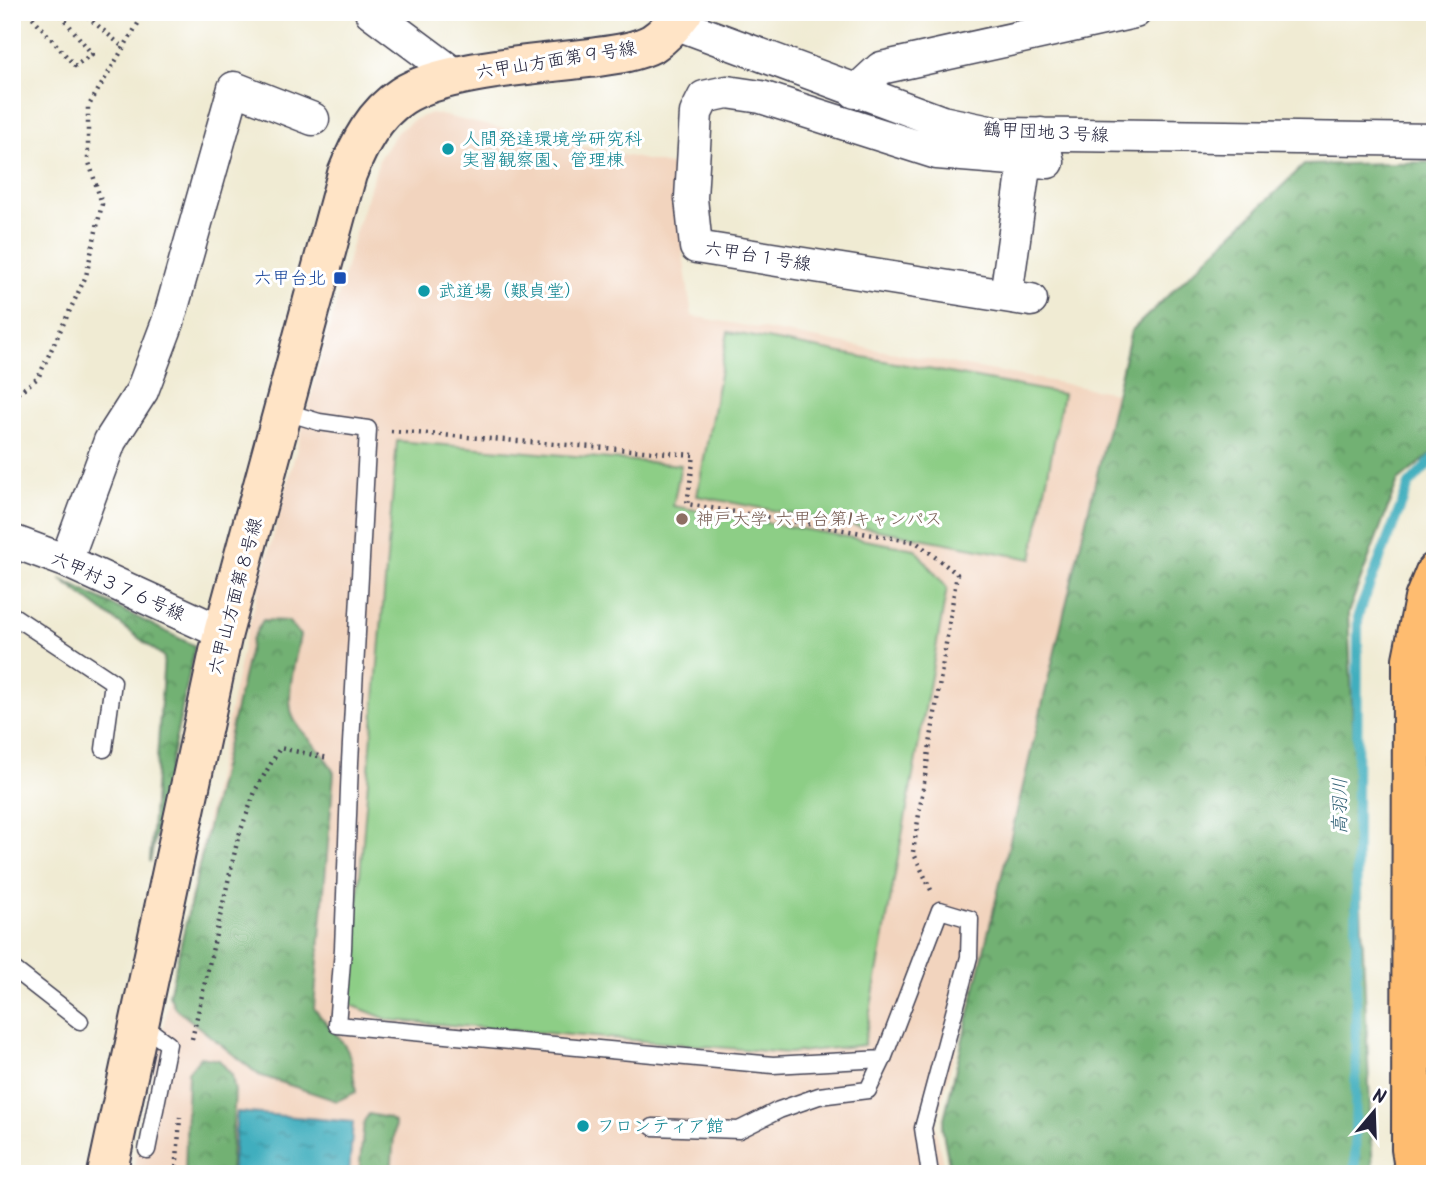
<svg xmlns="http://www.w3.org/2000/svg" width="1447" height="1186" font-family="Kalam,'Klee One',sans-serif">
	<defs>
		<pattern id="forest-crowns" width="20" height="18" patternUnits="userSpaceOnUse" patternTransform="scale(1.75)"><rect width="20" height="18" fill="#72b173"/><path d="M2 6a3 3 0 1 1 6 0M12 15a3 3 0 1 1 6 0" fill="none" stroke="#5d9060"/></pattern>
		<pattern id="water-ripples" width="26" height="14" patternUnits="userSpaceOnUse" patternTransform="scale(1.75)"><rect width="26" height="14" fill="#40aebe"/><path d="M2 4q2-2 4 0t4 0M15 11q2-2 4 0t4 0" fill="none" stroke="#358d9c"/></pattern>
	</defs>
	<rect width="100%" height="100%" fill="#fff"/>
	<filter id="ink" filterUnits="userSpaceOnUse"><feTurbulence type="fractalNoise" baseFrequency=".0143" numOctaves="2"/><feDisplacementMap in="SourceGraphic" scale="14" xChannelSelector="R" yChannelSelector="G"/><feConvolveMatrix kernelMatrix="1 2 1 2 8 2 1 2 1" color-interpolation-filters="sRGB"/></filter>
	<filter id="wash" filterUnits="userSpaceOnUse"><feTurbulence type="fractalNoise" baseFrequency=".00686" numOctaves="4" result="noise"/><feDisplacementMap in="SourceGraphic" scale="28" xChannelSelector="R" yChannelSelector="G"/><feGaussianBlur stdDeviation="1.57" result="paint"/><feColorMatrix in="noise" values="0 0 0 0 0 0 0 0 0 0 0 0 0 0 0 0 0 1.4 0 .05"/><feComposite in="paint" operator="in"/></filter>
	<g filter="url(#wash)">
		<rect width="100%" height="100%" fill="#f0ebd3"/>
		<path fill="#f2d4be" d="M 431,113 L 683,168 L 683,255 L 692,316 L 1115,393 L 995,911 L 935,1125 L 945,1174 L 132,1174 L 244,644 L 356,230 L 380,157 L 397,132 L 415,119 Z"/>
		<path fill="url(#forest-crowns)" stroke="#4a6a57" stroke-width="2" d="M 1435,162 L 1435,451 L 1398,481 L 1348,613 L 1373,1174 L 951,1174 L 942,1127 L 1131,331 L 1304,165 Z
			M 60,579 L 195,646 L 150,862 L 164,657 Z
			M 263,620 L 288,621 L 300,635 C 296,658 283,701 295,721 C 307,740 325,752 334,773 L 314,1008 C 323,1021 334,1030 343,1043 C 353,1056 353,1076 356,1092 L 337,1101 L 259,1075 L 175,1008 L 169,995 L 252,639 Z
			M 200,1057 L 219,1060 L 232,1075 L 235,1092 L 230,1174 L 185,1174 L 188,1072 Z
			M 369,1114 L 388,1118 L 395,1123 L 391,1174 L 359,1174 L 364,1121 Z"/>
		<path fill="#8dce86" stroke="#587860" stroke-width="2" d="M 728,332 L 1063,394 L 1032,559 L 697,496 Z
			M 397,441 L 681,465 L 673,506 L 915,549 L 947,588 L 864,1045 L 789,1053 L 389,1020 L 349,1004 Z"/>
		<path fill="url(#water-ripples)" stroke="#31687c" stroke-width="2" d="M 237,1112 L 353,1122 L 349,1174 L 232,1174 Z"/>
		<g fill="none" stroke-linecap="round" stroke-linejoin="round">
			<path stroke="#40aebe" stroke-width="10" d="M 1355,1174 L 1358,615 L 1409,485 L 1435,457"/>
		</g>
	</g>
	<g filter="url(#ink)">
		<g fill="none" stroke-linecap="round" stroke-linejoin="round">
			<defs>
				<path id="lane" d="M 283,411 L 319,422 L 368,429 L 350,762 L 343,949 L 337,1025 L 773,1065 L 883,1059
					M 12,615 L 113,682 L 104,749
					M 12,968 L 80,1021
					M 141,1024 L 168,1044 L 147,1150
					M 653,1127 L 739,1130 L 779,1110 L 819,1096 L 868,1090 L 883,1059 L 940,910 L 970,919 L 969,957 L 923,1128 L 930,1174"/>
				<path id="street" d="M 371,12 L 457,76
					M 675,23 L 942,122 L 999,134 L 1435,140
					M 855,92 L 881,68 L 1135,12
					M 1006,296 L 1025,160
					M 1031,300 L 696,247 L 691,198 L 696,113 L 704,97 L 727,92 L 761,97 L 937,153 L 1048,162 L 1041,134
					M 12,541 L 66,561 L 223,633
					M 66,561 L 110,441 L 142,391 L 168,322 L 234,88 L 313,119"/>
				<path id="secondary" d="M 107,1174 L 223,633 L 347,174 C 359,144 374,114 402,96 C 441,70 541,64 590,58 C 611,55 634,53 653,43 C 664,36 675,23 683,12"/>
				<path id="primary" d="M 1415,1174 L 1411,1149 L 1412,659 L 1424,599 L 1435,572"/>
			</defs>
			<use href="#lane" stroke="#414052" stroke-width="19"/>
			<use href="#street" stroke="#414052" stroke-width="35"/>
			<use href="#secondary" stroke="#414052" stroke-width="42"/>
			<use href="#primary" stroke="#414052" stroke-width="42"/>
			<path stroke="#414052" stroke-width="4.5" stroke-dasharray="2 5" stroke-linecap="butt" d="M 28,12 L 75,66 L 92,54 L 61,15 L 64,12
				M 82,12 L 124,48
				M 12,397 L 38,378 L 86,276 L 102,204 L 88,159 L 88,107 L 145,12
				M 391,431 L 694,455 L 687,504 L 916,542 L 957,574 L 913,852 L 931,890
				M 192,1039 L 238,838 L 256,789 L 280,748 L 328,758
				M 176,1174 L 180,1117"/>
			<use href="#lane" stroke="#fff" stroke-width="16"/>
			<use href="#street" stroke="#fff" stroke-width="32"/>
			<use href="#secondary" stroke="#ffe4c6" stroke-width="38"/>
			<use href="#primary" stroke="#febc70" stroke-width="38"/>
		</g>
	</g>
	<g fill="#0f9aa8" stroke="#fff" stroke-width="2.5">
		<circle cx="448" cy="149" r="7"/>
		<circle cx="424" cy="291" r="7"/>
		<circle cx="583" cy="1126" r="7"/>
	</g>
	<rect fill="#1a4fb4" stroke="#fff" stroke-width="2.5" x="333" y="271" width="14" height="14" rx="3.5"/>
	<circle fill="#8d6e63" stroke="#fff" stroke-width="2.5" cx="682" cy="519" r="7"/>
	<g text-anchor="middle" stroke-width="6" stroke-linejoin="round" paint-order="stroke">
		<g font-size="18" fill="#22223b" stroke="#fff">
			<text transform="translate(556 60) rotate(-9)" y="6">六甲山方面第９号線</text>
			<text transform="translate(1046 132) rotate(3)" y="6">鶴甲団地３号線</text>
			<text transform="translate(758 256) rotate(9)" y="6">六甲台１号線</text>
			<text transform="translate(118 586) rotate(24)" y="6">六甲村３７６号線</text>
			<text transform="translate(235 596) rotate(-75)" y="6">六甲山方面第８号線</text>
		</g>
		<g font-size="18" fill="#0d838f" stroke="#fff" text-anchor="start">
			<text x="462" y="145">人間発達環境学研究科<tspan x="462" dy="21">実習観察園、管理棟</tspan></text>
			<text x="438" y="297">武道場（艱貞堂）</text>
			<text x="597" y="1132">フロンティア館</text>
		</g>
		<g font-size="18" fill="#164399" stroke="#fff" text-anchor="end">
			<text x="326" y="284">六甲台北</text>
		</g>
		<g font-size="18" fill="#785e54" stroke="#fff" text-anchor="start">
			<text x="696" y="525">神戸大学 六甲台第1キャンパス</text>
		</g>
		<g font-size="19" font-style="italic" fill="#306176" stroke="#fff">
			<text transform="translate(1339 806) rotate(-90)" y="7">高羽川</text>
		</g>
	</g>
	<rect width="1447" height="1186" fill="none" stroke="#fff" stroke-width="42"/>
	<g transform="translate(1374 1112) rotate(19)" stroke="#ffffff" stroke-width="5" paint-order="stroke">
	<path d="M0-5L12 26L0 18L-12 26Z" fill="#22223b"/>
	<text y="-10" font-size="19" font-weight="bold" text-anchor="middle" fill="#22223b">N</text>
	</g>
</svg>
